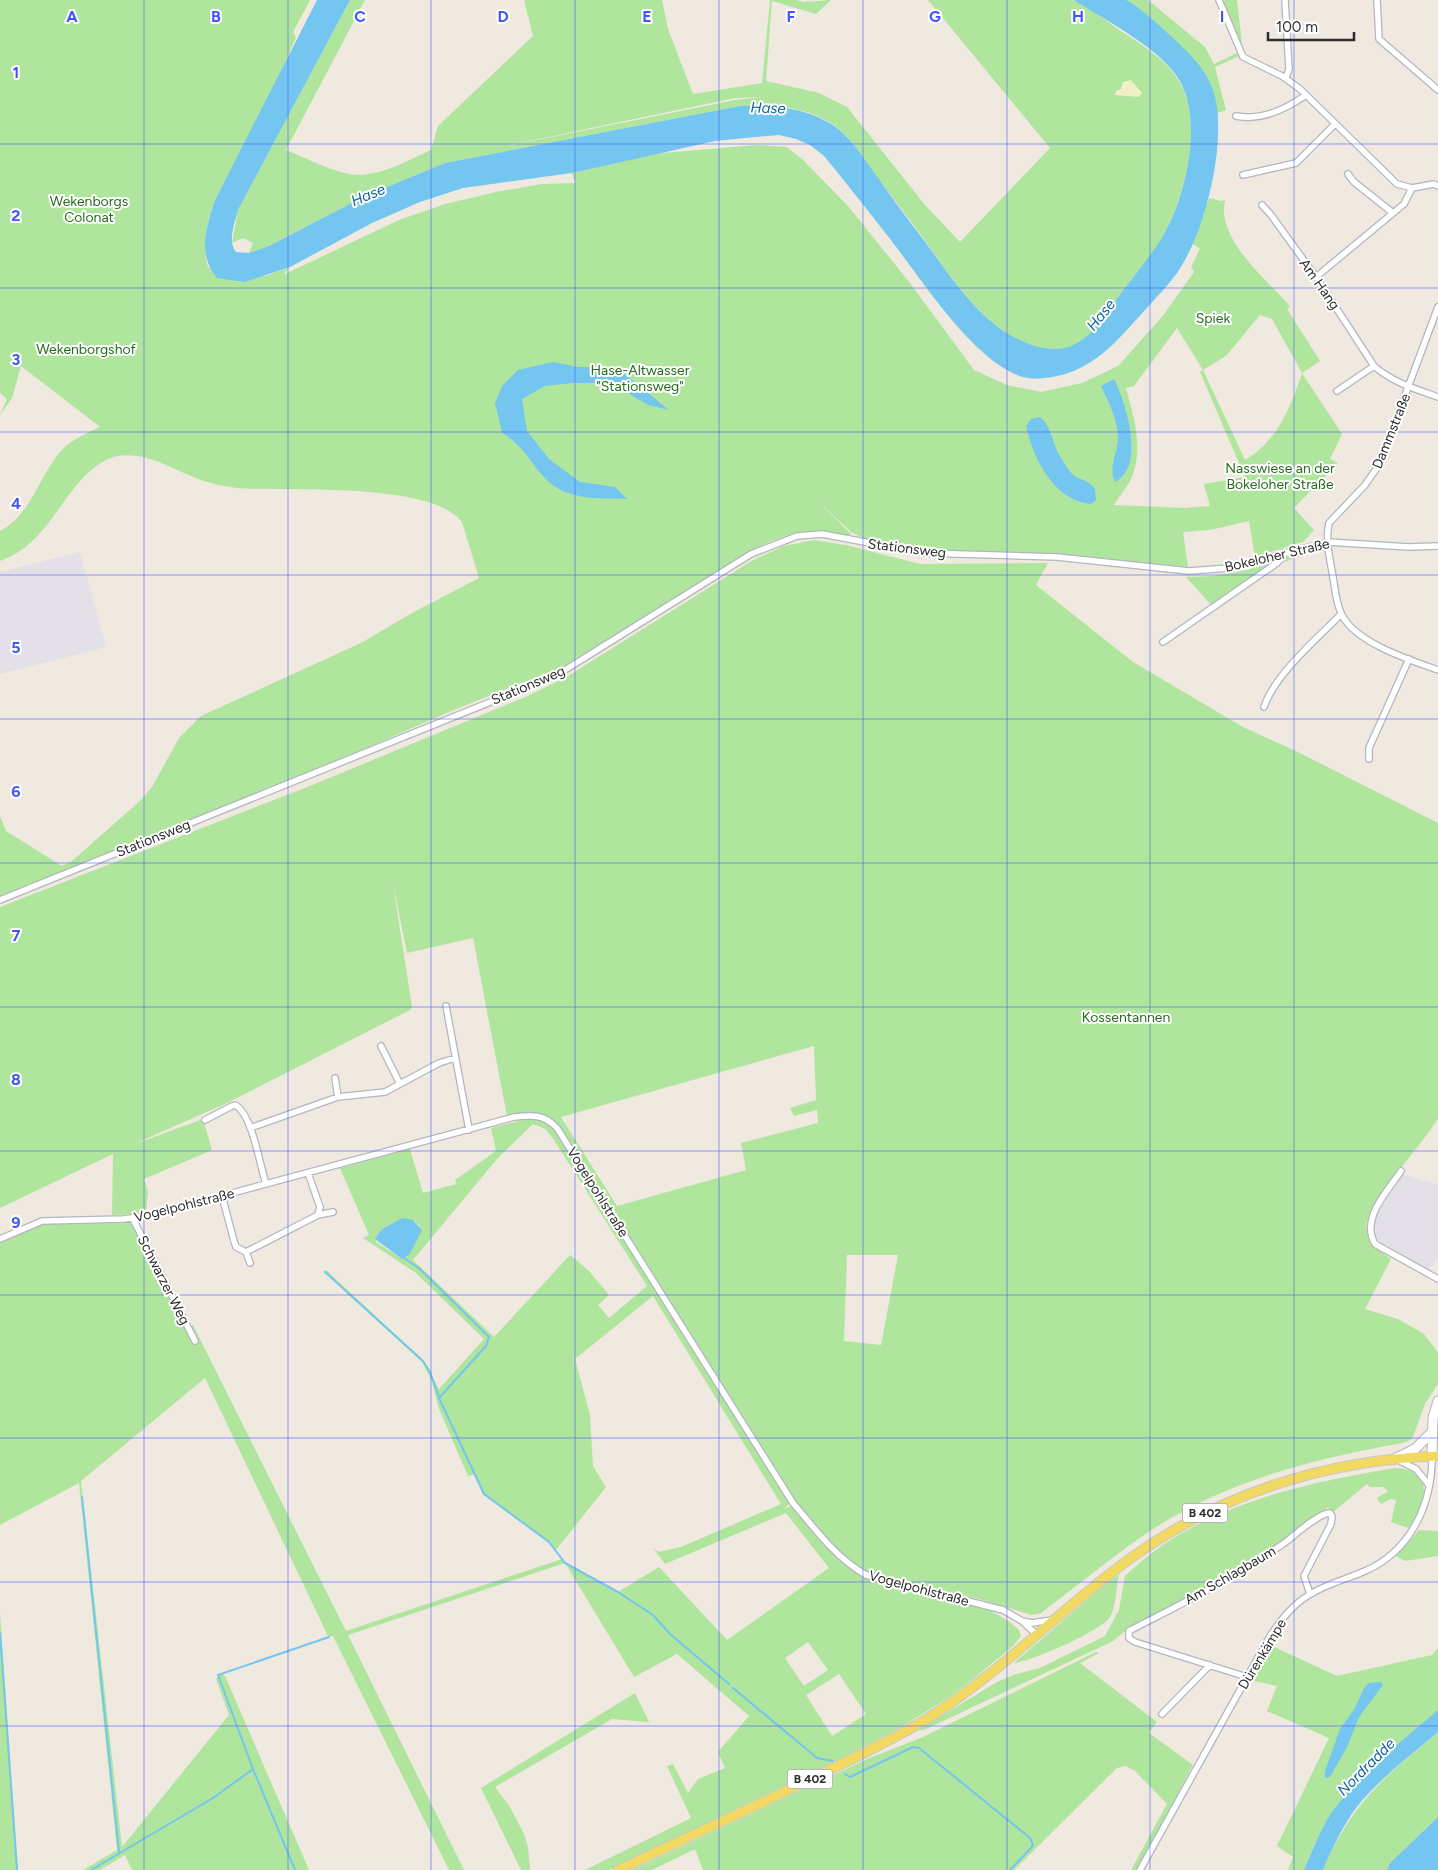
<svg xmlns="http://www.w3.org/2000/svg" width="1438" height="1870" font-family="Figtree,sans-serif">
	<rect width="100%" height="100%" fill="#efe9e0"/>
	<path fill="#e3e0e7" d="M 80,552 L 106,647 L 0,674 L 0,572 Z
		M 1403,1174 L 1438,1185 L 1438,1257 L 1429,1270 L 1375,1241 L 1372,1219 Z"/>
	<path fill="#b0e59d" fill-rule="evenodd" d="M 0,0 L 310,0 L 293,32 L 296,37 L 277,81 L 215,200 C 207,223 201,244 208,267 L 266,276 L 290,267 L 283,275 L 399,220 L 445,204 L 496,192 L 542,184 L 575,183 L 572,173 L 650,154 L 758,145 L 786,147 L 801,158 L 848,206 L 910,283 L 974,370 L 1007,385 L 1041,392 L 1082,383 L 1118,366 L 1162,317 L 1194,272 L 1191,267 L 1200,249 L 1193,244 L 1209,198 L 1221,201 L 1225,200 C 1216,239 1266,279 1290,306 L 1287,309 L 1320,361 L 1302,373 L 1342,434 L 1330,459 L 1338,463 L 1294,508 L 1314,530 L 1303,542 L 1255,557 L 1249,521 L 1210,530 L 1183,532 L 1188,567 L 1056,554 L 926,551 L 871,542 L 851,532 L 817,500 L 851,534 L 847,536 C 806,526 787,533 750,551 L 564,666 L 449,712 L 306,774 L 0,896 L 0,816 L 6,831 L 62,866 L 72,861 L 141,800 L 152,787 L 179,738 L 201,716 L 361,643 L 412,613 L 479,578 L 462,522 C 430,481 288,492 237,488 C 228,487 217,485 207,482 C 177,473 139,444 106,460 C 69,479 55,528 20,551 C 14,555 7,558 0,561 L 0,531 C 35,512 39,471 66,446 C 76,438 88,432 100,427 L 21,366 L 12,398 L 0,415 L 7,399 L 0,393 ZM 1260,315 L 1272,319 L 1302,373 C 1290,409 1278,440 1245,460 L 1203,370 L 1226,356 ZM 1177,328 L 1203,370 L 1200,372 L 1245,477 L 1204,484 L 1210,506 L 1184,508 L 1114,505 C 1119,496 1127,488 1131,479 C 1144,450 1134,417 1126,388 L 1134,386 Z
		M 350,0 L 365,0 L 286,150 C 306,158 325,168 345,173 C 372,181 407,161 431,150 L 438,126 L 533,36 L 524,0 L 662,0 L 668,29 L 693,94 L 762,83 L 770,0 L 797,0 L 803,2 L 831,0 L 816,14 L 772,1 L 766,81 L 819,93 L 847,107 L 925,205 L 960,242 L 1050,148 L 928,0 C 962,0 997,0 1031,0 C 1044,0 1059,0 1072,0 C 1083,2 1113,26 1124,33 C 1150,50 1181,70 1188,103 C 1198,148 1180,213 1154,250 C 1144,266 1130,279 1120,295 C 1106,315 1089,347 1061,349 C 1000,352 957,286 926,242 C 910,220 893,198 876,176 C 864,160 851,137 834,125 C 805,106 773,105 740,106 L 445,163 L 363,197 L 269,246 L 249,253 L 253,243 L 243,238 L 232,243 L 238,210 ZM 761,97 L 735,100 L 487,150 L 735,98 Z
		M 1126,0 L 1148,0 L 1205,47 L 1214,64 L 1237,53 L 1239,56 L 1215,67 L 1226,110 L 1217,113 L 1213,91 L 1165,31 Z
		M 1222,0 L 1237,0 L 1243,53 Z
		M 814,540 L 846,545 L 920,564 L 1048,563 L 1036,585 L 1133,662 L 1243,727 L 1296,751 L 1438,823 L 1438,1119 C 1417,1151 1379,1189 1366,1224 L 1370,1244 L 1391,1259 L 1365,1309 L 1398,1319 L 1424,1334 L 1438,1352 L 1438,1384 L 1425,1404 L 1412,1439 L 1403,1443 C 1313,1459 1224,1481 1147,1533 C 1110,1558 1076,1587 1041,1613 L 1032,1615 L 979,1599 L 870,1573 L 850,1563 L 797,1504 L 551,1119 L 532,1113 L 507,1116 L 473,938 L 407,953 L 393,884 L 412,1007 L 410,1010 L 227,1103 L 132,1145 L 203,1119 L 212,1150 L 144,1179 L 148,1192 L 146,1213 L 112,1215 L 113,1154 L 0,1208 L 0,907 L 310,786 L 530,695 L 568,676 L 753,560 L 784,546 ZM 814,1046 L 816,1100 L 790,1108 L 794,1116 L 817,1110 L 818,1123 L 741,1143 L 746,1170 L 617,1206 L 561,1117 ZM 847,1255 L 898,1255 L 881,1345 L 844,1341 Z
		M 1316,549 L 1320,550 L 1277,564 L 1212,606 L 1186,577 L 1213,576 L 1247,570 Z
		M 530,1118 L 542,1118 L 557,1129 L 791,1502 L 784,1509 L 793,1505 C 814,1532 834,1562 865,1577 C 874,1581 885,1582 895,1585 C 935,1595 988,1600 1019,1630 L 1021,1636 L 1013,1646 L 972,1680 L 948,1698 L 898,1729 L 844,1757 L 609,1870 L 585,1870 L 691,1818 L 667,1766 L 673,1764 L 688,1793 L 698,1779 L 725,1768 L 718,1752 L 749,1716 L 677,1654 L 634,1677 L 565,1563 L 348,1635 L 464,1870 L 449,1870 L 333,1636 L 328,1636 L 205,1378 L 81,1481 L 122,1847 L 229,1715 L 216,1679 L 221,1673 L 225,1676 L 309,1870 L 132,1870 L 125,1855 L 100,1870 L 83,1870 L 117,1850 L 79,1483 L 0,1525 L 0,1243 L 42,1224 L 130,1223 L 137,1227 L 188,1327 L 193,1325 L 346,1631 L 562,1559 L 566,1563 L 618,1592 L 659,1567 L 727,1640 L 829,1568 L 786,1513 L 665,1564 L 653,1548 L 659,1552 L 681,1547 L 781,1504 L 653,1296 L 575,1359 L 590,1415 L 593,1466 L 606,1487 L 556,1550 L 549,1542 L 484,1494 L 474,1474 L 468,1476 L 439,1409 L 432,1382 L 422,1362 L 324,1272 L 326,1270 L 424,1361 L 439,1389 L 484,1339 L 416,1273 L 363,1238 L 369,1235 L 340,1168 L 410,1149 L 423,1193 L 456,1184 L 455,1180 L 496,1151 L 491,1128 ZM 533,1124 L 545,1129 L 554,1140 L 647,1286 L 609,1318 L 598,1305 L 609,1295 L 589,1271 L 570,1255 L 494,1337 L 413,1260 L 497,1159 ZM 413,1220 L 420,1226 L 406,1257 L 402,1259 L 376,1242 L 375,1239 ZM 808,1642 L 828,1670 L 804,1686 L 785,1658 ZM 839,1674 L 866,1714 L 832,1736 L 806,1695 Z
		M 1395,1468 C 1421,1469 1430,1483 1420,1508 C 1417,1516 1415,1523 1408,1528 L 1391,1522 L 1396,1500 L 1391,1499 L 1381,1504 L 1377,1498 L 1388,1491 L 1383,1487 L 1370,1487 L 1367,1484 L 1333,1512 L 1328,1511 L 1329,1507 L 1321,1512 L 1260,1558 L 1130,1627 L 1113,1641 L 924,1730 L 918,1730 L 997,1682 L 1016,1674 L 1040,1668 L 1105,1636 L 1119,1610 L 1125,1576 C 1197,1506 1299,1484 1395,1468 Z
		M 1419,1530 L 1438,1531 L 1438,1556 L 1405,1561 L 1396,1556 Z
		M 1119,1575 C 1116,1588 1116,1607 1110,1617 C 1103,1630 1030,1662 1014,1663 L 1105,1584 Z
		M 0,1613 L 18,1870 L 0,1870 Z
		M 1270,1645 L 1337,1676 L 1432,1655 L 1438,1648 L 1438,1710 C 1394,1748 1349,1783 1319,1835 C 1313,1846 1309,1858 1304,1870 L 1288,1870 L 1293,1857 L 1277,1846 L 1329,1738 L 1267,1711 L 1277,1686 L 1250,1680 Z
		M 1096,1652 L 1099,1653 L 1080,1663 L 1157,1722 L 1149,1733 L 1193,1765 L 1176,1797 L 1179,1799 L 1140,1870 L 1131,1870 L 1167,1804 L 1135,1771 L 1126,1766 L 1117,1768 L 1014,1870 L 703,1870 L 695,1849 L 652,1870 L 632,1870 L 867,1759 L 923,1737 Z
		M 635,1693 L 649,1722 L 612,1719 L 495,1787 L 510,1807 L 524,1834 L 528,1847 L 530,1870 L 521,1870 L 481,1788 Z
		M 1438,1732 L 1438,1817 L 1390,1863 L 1387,1870 L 1323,1870 C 1352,1802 1384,1778 1438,1732 Z"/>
	<path fill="#f3efc4" d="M 1131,80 L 1142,93 L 1139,97 L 1115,95 L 1116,91 L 1121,89 L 1123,82 Z"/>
	<path fill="#74c6f0" d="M 317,0 L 350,0 L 238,210 C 235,222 227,242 236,252 L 249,253 L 269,246 L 363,197 L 445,163 L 740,106 C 774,105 804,107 833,125 C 850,136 864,159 876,175 C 891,197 907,218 923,239 C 952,278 983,329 1032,345 C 1080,361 1097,326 1121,293 C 1136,273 1153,254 1165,232 C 1186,195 1202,123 1181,83 C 1163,49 1106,21 1074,0 C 1085,0 1118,0 1126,0 C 1137,4 1164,30 1173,38 C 1190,54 1205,68 1213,90 C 1228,133 1208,219 1186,258 C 1176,278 1160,293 1146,309 C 1120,337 1100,364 1062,375 C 1049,378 1036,380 1023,377 C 976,363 926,286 897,248 C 873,217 849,186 824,156 L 810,145 L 796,139 L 779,135 L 755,137 L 715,141 L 572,173 L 463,188 L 420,202 L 372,223 L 290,267 L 245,282 L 217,278 C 197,254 206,228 215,200 Z
		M 553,362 L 578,367 L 616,367 L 669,410 L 648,405 L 611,383 L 573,383 L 545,386 L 522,399 L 527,431 L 549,459 L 580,482 L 615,487 L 627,499 C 598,498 565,501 544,477 C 530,462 521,443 502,433 L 495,403 L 502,386 L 518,370 Z
		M 1114,379 C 1126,403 1146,466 1115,482 C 1108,466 1117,455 1118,439 C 1118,420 1109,403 1101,386 Z
		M 1040,417 C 1052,427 1052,444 1061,458 C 1065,464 1070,474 1076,477 C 1085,481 1089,481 1095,489 L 1096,500 L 1091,504 C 1054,501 1033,458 1026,426 L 1031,419 Z
		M 402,1218 L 413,1220 L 422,1230 L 410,1254 L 402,1259 L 375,1239 L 381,1230 Z
		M 1381,1682 L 1383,1685 L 1359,1717 L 1347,1747 L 1330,1777 L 1325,1778 L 1325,1771 L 1340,1729 L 1355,1708 L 1364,1688 L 1369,1683 Z
		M 1438,1710 L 1438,1732 C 1410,1756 1379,1779 1356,1808 C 1342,1827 1332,1849 1323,1870 L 1304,1870 C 1313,1849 1321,1827 1335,1808 C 1364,1770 1402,1741 1438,1710 Z
		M 1438,1817 L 1438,1870 L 1387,1870 L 1390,1863 Z"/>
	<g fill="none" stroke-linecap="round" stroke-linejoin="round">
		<path stroke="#74c6f0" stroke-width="2" d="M 404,1258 L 420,1269 L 489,1337 L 486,1346 L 439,1398 L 484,1494 L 549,1542 L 565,1563 L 618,1592 L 653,1615 L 670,1634 L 729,1684
			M 325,1272 L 423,1361 L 430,1372 L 439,1397
			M 82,1497 L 119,1852
			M 0,1633 L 17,1870
			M 733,1688 L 817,1758 L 833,1761
			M 845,1774 L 850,1777 L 913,1747 L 919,1748 L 1030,1838 L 1033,1845 L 1031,1848 L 1010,1870
			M 91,1870 L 213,1798 L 253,1769
			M 295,1870 L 253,1769 L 218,1675 L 329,1637"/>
		<defs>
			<path id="street" d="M 1219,0 L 1243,57 L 1282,76 L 1300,89 L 1397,184 L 1412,188 L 1434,184 L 1438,186
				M 1285,0 L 1289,69 L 1286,78
				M 1377,0 L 1379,39 L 1438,90
				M 1236,116 C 1260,121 1286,109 1306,95
				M 1348,174 L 1354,182 L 1393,213
				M 1243,175 L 1296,163 L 1335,124
				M 1262,205 L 1271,215 L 1316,277 L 1374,366 C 1392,382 1415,389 1438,397
				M 1316,277 L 1404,204 L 1412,188
				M 1438,307 L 1379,465 L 1365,485 L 1329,523 C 1325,541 1330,559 1333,577 C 1335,588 1336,604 1342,615 C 1356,643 1410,660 1438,670
				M 1337,391 L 1374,366
				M 1163,642 L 1277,563 L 1283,557 L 1283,553
				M 1264,707 C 1275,674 1316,640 1341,614
				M 1369,759 L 1369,748 L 1409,659
				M 0,900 L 530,686 L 565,670 L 751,554 L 797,536 L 822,534 L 924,553 L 1057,557 L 1189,571 L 1229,568 L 1328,542 L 1409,547 L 1438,546
				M 446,1006 L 469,1130
				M 381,1046 L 400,1084
				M 335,1078 L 338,1097
				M 205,1120 L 232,1106 L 235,1105 C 252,1113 260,1166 266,1184
				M 250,1128 L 338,1097 L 385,1092 L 439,1063 L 455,1058
				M 1401,1171 C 1388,1191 1360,1218 1375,1244 L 1438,1279
				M 222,1196 L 234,1241 L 236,1247 L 246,1252 L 318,1215 L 320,1207 L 308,1173
				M 318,1215 L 333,1212
				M 133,1219 L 195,1341
				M 0,1239 L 42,1221 L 123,1219 L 147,1216 L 514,1117 C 532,1115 544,1114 557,1128 L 793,1503 C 816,1530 835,1557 866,1575 L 1003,1610 L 1022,1621 L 1037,1635
				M 246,1252 L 250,1263
				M 1398,1460 L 1416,1469 L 1429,1485
				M 1022,1621 L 1032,1623 L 1052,1620
				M 1247,1677 L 1135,1642 L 1129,1638 L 1129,1631 C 1181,1604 1234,1578 1283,1544 C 1293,1537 1318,1513 1330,1513 L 1332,1516 L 1331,1524 L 1304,1576 L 1310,1594
				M 1162,1714 L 1210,1665
				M 1140,1870 L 1270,1636 C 1281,1620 1292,1605 1309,1595 C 1326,1584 1347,1579 1365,1571 C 1411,1551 1432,1504 1432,1457"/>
			<path id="secondary" d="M 1432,1457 L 1433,1418 L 1438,1401
				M 1394,1459 L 1415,1449 L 1432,1432"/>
			<path id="primary" d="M 618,1870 C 686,1838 754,1807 821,1774 C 856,1757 892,1740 925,1720 C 1000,1674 1060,1609 1131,1558 C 1221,1493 1327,1460 1438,1456"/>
		</defs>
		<use href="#street" stroke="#b3b5c0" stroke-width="8"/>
		<use href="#secondary" stroke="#b3b5c0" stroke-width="11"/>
		<use href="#primary" stroke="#c8c8c8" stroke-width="11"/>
		<use href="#street" stroke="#fff" stroke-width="5.5"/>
		<use href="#secondary" stroke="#fff" stroke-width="9"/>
		<use href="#primary" stroke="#f2da62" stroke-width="9"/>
	</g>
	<path fill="none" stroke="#4156fb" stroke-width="1" stroke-opacity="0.55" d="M 144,0 L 144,1870M 288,0 L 288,1870M 431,0 L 431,1870M 575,0 L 575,1870M 719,0 L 719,1870M 863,0 L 863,1870M 1007,0 L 1007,1870M 1150,0 L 1150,1870M 1294,0 L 1294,1870M 0,144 L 1438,144M 0,288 L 1438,288M 0,432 L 1438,432M 0,575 L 1438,575M 0,719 L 1438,719M 0,863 L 1438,863M 0,1007 L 1438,1007M 0,1151 L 1438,1151M 0,1295 L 1438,1295M 0,1438 L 1438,1438M 0,1582 L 1438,1582M 0,1726 L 1438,1726"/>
	<g text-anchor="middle" stroke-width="4" stroke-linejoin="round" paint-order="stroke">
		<g fill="#fff" stroke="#6c6c6c" stroke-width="1">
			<rect x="1182.5" y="1503.5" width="45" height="19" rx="4"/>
			<rect x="787.5" y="1769.5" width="45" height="19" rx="4"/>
		</g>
		<g font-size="12" font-weight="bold" fill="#2d2d2d">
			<text x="1205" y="1517">B 402</text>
			<text x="810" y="1783">B 402</text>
		</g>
		<g font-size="14" fill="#266d1b" stroke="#fff">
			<text x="89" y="206">Wekenborgs<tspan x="89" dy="16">Colonat</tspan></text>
			<text x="1213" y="323">Spiek</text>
			<text x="86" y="354">Wekenborgshof</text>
			<text x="640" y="375">Hase-Altwasser<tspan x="640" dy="16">"Stationsweg"</tspan></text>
			<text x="1280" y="473">Nasswiese an der<tspan x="1280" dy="16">Bokeloher Straße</tspan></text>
			<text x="1126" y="1022">Kossentannen</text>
		</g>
		<g font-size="14" fill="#2d2d2d" stroke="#fff">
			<text transform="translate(1320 284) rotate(55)" y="5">Am Hang</text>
			<text transform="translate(1391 431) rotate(-68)" y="5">Dammstraße</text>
			<text transform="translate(907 548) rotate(7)" y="5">Stationsweg</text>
			<text transform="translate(1277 555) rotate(-13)" y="5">Bokeloher Straße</text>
			<text transform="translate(528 685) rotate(-23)" y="5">Stationsweg</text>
			<text transform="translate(153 838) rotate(-22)" y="5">Stationsweg</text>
			<text transform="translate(598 1192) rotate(58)" y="5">Vogelpohlstraße</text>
			<text transform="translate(184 1205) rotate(-14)" y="5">Vogelpohlstraße</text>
			<text transform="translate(164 1280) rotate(63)" y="5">Schwarzer Weg</text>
			<text transform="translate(1230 1575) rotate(-30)" y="5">Am Schlagbaum</text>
			<text transform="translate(919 1588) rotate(15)" y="5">Vogelpohlstraße</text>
			<text transform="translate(1262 1654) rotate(-59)" y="5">Dürenkämpe</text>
		</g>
		<g font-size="15" font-style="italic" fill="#0d64a1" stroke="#fff">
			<text transform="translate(768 108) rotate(2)" y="5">Hase</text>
			<text transform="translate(368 195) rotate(-23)" y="5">Hase</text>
			<text transform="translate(1101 315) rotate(-51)" y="5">Hase</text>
			<text transform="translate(1366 1767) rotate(-45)" y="5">Nordradde</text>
		</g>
	</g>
	<g font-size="16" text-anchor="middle" font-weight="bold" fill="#4156fb" stroke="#fff" stroke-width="4" stroke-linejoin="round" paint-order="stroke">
		<text x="72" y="22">A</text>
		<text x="216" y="22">B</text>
		<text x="360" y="22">C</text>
		<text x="503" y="22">D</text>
		<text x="647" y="22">E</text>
		<text x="791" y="22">F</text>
		<text x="935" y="22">G</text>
		<text x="1078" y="22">H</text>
		<text x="1222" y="22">I</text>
		<text x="16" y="78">1</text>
		<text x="16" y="221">2</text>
		<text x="16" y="365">3</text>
		<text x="16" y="509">4</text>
		<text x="16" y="653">5</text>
		<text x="16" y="797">6</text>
		<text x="16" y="941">7</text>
		<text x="16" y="1085">8</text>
		<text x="16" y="1228">9</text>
	</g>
	<path d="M1268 32v8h86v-8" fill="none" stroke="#2d2d2d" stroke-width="2.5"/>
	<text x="1276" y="32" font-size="15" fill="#2d2d2d" stroke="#ffffff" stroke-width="4" paint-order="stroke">100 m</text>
</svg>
